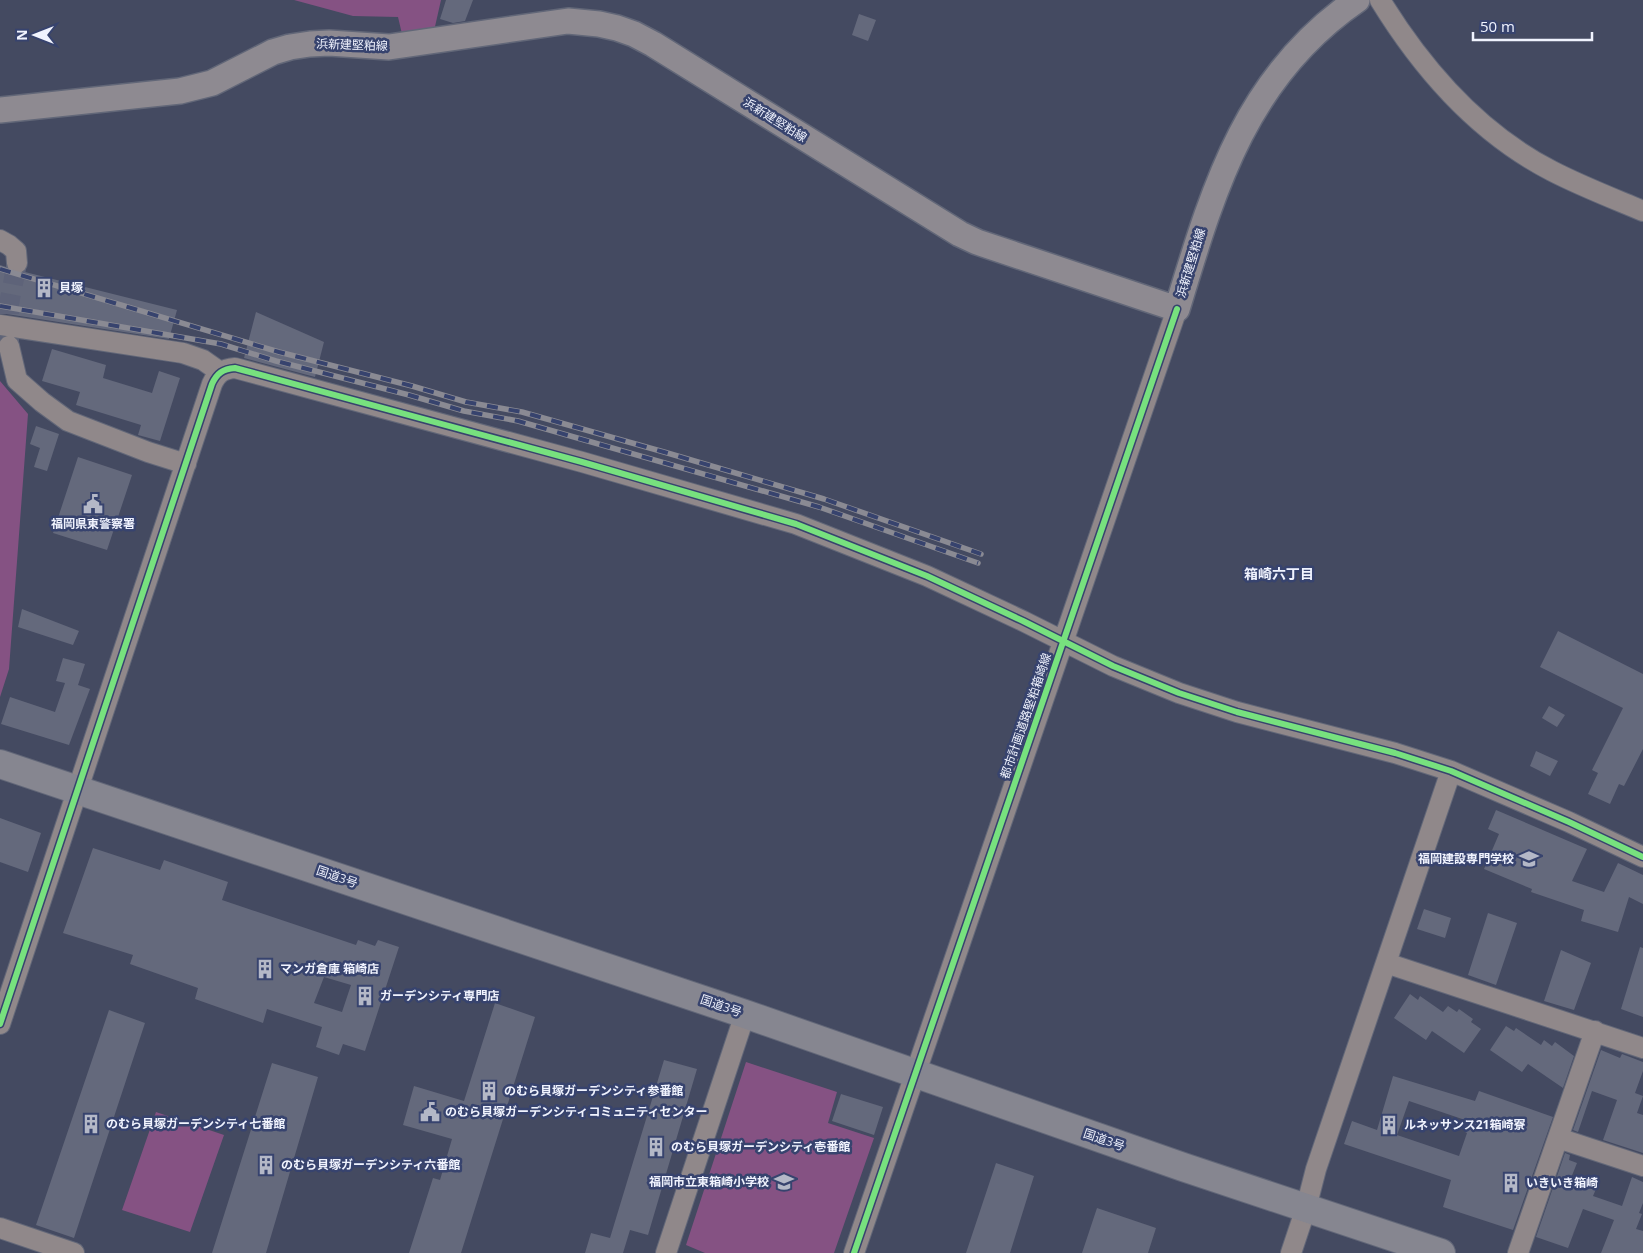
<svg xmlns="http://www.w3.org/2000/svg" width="1643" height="1253" font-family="'Open Sans','Noto Sans JP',sans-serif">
	<rect width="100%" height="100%" fill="#444a61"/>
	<path fill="#855283" d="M 294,0 L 441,0 L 434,31 L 402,34 L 398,17 L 353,16 Z
		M 0,381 L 28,414 L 9,669 L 0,697 Z
		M 746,1062 L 837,1092 L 828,1123 L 874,1138 L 834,1253 L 705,1253 L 686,1245 Z
		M 156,1112 L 224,1135 L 190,1232 L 122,1210 Z"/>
	<path fill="#64697c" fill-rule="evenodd" d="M 446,0 L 473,0 L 465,21 L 453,23 L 440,19 Z
		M 859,14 L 876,20 L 868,41 L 852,35 Z
		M 0,265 L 6,267 L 12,274 L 18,275 L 25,272 L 177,310 L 169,339 L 0,313 Z
		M 256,312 L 324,342 L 315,377 L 244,358 Z
		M 52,349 L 106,365 L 103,378 L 152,393 L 159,371 L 180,378 L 160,441 L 138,435 L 141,425 L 76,405 L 80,392 L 42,381 Z
		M 36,426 L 59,434 L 47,471 L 34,467 L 40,448 L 30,444 Z
		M 78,457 L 132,475 L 107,550 L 53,533 Z
		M 22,609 L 79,631 L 73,645 L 18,627 Z
		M 1558,631 L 1643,674 L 1643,749 L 1624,786 L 1619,784 L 1610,804 L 1588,794 L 1598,773 L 1592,770 L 1623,708 L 1540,667 Z
		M 63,658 L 85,664 L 78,685 L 90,689 L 69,745 L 1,724 L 10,697 L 55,712 L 65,683 L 56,681 Z
		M 1549,706 L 1565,715 L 1557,727 L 1542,718 Z
		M 1536,751 L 1558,761 L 1550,776 L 1530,766 Z
		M 1496,810 L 1587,849 L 1572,881 L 1604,892 L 1618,863 L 1643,875 L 1643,904 L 1629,897 L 1618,932 L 1581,921 L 1584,910 L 1531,892 L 1532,889 L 1484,869 L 1499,834 L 1488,829 Z
		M 0,818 L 41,833 L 28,872 L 0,862 Z
		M 93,848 L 160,870 L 164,860 L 228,882 L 222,900 L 356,945 L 358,940 L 375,946 L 378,940 L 399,947 L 365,1051 L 343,1044 L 339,1055 L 316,1047 L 322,1027 L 267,1009 L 263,1023 L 195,999 L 198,988 L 130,964 L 133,955 L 63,933 ZM 324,977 L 351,985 L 342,1012 L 314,1003 Z
		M 1424,909 L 1451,918 L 1445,938 L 1417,929 Z
		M 1488,913 L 1517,923 L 1496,985 L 1468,975 Z
		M 1640,947 L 1643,948 L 1643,1017 L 1621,1009 Z
		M 1561,950 L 1591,963 L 1574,1010 L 1544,1001 Z
		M 1410,994 L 1418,1000 L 1420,996 L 1443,1012 L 1448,1006 L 1457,1012 L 1459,1009 L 1473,1019 L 1471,1022 L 1481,1029 L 1464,1053 L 1432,1031 L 1426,1040 L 1394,1018 Z
		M 495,1003 L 535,1017 L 461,1253 L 409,1253 L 433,1178 L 440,1180 L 452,1139 L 403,1125 L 414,1086 L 464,1101 Z
		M 109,1010 L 145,1023 L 74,1238 L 36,1225 Z
		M 1506,1026 L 1514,1031 L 1516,1028 L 1541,1045 L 1544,1040 L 1552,1046 L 1555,1042 L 1574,1056 L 1563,1088 L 1528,1064 L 1522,1072 L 1490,1050 Z
		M 1601,1050 L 1620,1058 L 1622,1054 L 1643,1062 L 1643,1071 L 1635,1093 L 1643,1096 L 1637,1113 L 1643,1115 L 1643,1153 L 1603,1140 L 1617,1100 L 1592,1091 L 1578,1132 L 1573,1130 Z
		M 664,1060 L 697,1069 L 648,1235 L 630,1230 L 623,1253 L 585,1253 L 591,1233 L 610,1238 Z
		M 272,1063 L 318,1077 L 266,1253 L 212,1253 Z
		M 1393,1076 L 1475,1101 L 1479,1091 L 1553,1117 L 1513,1230 L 1443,1207 L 1451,1180 L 1344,1144 L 1352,1121 L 1377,1130 ZM 1409,1101 L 1468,1121 L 1465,1132 L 1467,1133 L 1459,1156 L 1397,1135 Z
		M 841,1094 L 883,1107 L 874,1135 L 832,1121 Z
		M 1565,1153 L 1570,1155 L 1569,1160 L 1577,1163 L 1571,1178 L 1579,1181 L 1578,1183 L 1596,1189 L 1593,1196 L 1622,1206 L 1632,1177 L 1643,1182 L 1643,1203 L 1639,1213 L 1642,1214 L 1636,1229 L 1643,1231 L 1643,1253 L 1601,1253 L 1614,1220 L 1583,1209 L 1568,1248 L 1536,1237 Z
		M 996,1163 L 1034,1176 L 1010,1253 L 966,1253 Z
		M 1097,1208 L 1156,1228 L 1148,1253 L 1082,1253 Z"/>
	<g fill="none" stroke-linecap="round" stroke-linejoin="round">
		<path stroke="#5e6379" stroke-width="20" stroke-dasharray="20 10" stroke-linecap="butt" d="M 9,344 L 9,304 L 17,263"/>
		<defs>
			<path id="minor" d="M 1380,0 C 1423,70 1478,133 1552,171 C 1581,186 1612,198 1643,211
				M 0,240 L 9,245 L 16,251 L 17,263
				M 0,325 L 183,353 L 203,360 L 220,372
				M 9,346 L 17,380 L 42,402 L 68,421 L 148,452 L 186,464
				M 1386,963 L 1643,1048
				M 0,1024 L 212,384 C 217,373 223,369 235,368 L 582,462 L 796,524 L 927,576 L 1023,621 L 1113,666 L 1179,693 L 1237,712 L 1395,753 L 1451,771 L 1569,822 L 1643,857
				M 1558,1138 L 1643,1166
				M 0,1228 L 74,1253
				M 666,1253 L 745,1014
				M 854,1253 L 1177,309
				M 1291,1253 L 1306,1208 L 1316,1169 L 1451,771
				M 1518,1253 L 1595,1031"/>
			<path id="major" d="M 0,110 L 180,91 L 212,83 L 273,52 L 290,47 L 310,44 L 329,43 L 389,47 L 568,21 L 599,24 L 617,28 L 634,34 L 653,44 L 960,234 L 977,242 L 1177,309 C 1214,187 1246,76 1357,0"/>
			<path id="highway" d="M 0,764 L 745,1014 L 1183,1167 L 1441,1253"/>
		</defs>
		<use href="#minor" stroke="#626778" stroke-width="22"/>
		<use href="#major" stroke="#626778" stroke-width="28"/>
		<use href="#highway" stroke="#626778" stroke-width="30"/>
		<use href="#minor" stroke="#90888a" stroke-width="20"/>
		<use href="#major" stroke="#8e8a91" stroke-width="25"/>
		<use href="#highway" stroke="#868690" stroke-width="28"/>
		<defs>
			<path id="rail" d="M 0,269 L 279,352 L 412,386 L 466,402 L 522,412 L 664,452 L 824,499 L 981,554
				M 0,306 L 221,344 L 276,361 L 409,395 L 464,411 L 518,421 L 819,507 L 978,563"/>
		</defs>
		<use href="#rail" stroke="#8a8a93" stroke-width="5.5"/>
		<use href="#rail" stroke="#37436e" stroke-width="4" stroke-dasharray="11" stroke-linecap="butt"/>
		<defs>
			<path id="cycleway" d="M 0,1024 L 212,384 C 217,373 223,369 235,368 L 582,462 L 796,524 L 927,576 L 1023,621 L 1113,666 L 1179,693 L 1237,712 L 1395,753 L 1451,771 L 1569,822 L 1643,857
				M 854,1253 L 1177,309"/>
		</defs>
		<use href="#cycleway" stroke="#37436e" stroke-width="9"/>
		<use href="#cycleway" stroke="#77e17e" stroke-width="6"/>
	</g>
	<defs>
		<symbol id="building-bare" viewBox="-9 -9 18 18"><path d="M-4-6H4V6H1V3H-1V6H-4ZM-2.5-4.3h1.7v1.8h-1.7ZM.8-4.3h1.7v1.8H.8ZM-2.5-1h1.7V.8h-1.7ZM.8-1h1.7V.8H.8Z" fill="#b4b8c7" stroke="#37436e" stroke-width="2.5" paint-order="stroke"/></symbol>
		<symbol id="civic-bare" viewBox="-9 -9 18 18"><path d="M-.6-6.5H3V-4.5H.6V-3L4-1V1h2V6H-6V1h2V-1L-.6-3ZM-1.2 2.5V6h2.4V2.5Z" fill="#b4b8c7" stroke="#37436e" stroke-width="2.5" paint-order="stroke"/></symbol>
		<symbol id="university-bare" viewBox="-9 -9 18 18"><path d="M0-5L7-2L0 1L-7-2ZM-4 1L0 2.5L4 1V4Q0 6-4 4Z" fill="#b4b8c7" stroke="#37436e" stroke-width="2.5" paint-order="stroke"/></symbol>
		<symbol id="school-bare" viewBox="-9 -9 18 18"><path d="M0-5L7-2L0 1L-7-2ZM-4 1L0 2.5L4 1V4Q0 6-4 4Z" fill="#b4b8c7" stroke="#37436e" stroke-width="2.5" paint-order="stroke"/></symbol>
	</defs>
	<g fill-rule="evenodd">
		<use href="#building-bare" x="30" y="274" width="28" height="28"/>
		<use href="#civic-bare" x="79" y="490" width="28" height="28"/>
		<use href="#university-bare" x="1515" y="845" width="28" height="28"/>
		<use href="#building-bare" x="251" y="955" width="28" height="28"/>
		<use href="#building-bare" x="351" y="982" width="28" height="28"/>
		<use href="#building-bare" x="475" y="1077" width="28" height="28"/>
		<use href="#civic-bare" x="416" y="1098" width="28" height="28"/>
		<use href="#building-bare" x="77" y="1110" width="28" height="28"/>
		<use href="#building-bare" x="1375" y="1111" width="28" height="28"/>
		<use href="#building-bare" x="642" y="1133" width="28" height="28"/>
		<use href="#building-bare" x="252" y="1151" width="28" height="28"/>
		<use href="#school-bare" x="770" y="1168" width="28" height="28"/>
		<use href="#building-bare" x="1497" y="1169" width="28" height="28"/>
	</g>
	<g text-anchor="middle" stroke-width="5" stroke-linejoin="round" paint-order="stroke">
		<g font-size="12" fill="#f0f3fe" stroke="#37436e">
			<text transform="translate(352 45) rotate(2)" y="4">浜新建堅粕線</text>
			<text transform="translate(775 120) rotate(32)" y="4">浜新建堅粕線</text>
			<text transform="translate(1191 263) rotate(-73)" y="4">浜新建堅粕線</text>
			<text transform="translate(1026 716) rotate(-71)" y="4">都市計画道路堅粕箱崎線</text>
			<text transform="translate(337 877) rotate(19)" y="4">国道3号</text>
			<text transform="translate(721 1006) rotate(19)" y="4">国道3号</text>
			<text transform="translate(1104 1140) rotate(19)" y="4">国道3号</text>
		</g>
		<g font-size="12" font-weight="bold" fill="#f0f3fe" stroke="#37436e" text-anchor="start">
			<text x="59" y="292">貝塚</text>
			<text x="93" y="528" text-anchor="middle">福岡県東警察署</text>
			<text x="1514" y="863" text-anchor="end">福岡建設専門学校</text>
			<text x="280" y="973">マンガ倉庫 箱崎店</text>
			<text x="380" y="1000">ガーデンシティ専門店</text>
			<text x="504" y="1095">のむら貝塚ガーデンシティ参番館</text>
			<text x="445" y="1116">のむら貝塚ガーデンシティコミュニティセンター</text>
			<text x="106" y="1128">のむら貝塚ガーデンシティ七番館</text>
			<text x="1404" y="1129">ルネッサンス21箱崎寮</text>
			<text x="671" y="1151">のむら貝塚ガーデンシティ壱番館</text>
			<text x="281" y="1169">のむら貝塚ガーデンシティ六番館</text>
			<text x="769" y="1186" text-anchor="end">福岡市立東箱崎小学校</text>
			<text x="1526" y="1187">いきいき箱崎</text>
		</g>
		<g font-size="14" font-weight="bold" fill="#f0f3fe" stroke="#37436e">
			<text x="1279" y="579">箱崎六丁目</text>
		</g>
	</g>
	<g transform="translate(35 35) rotate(270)" stroke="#37436e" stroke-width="4" paint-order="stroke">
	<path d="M0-4L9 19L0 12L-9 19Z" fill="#f0f3fe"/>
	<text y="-8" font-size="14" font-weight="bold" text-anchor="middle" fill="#f0f3fe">N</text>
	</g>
	<path d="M1473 32v8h119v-8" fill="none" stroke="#f0f3fe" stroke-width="2.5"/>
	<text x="1480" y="32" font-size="15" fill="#f0f3fe" stroke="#37436e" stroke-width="4" paint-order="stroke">50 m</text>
</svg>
